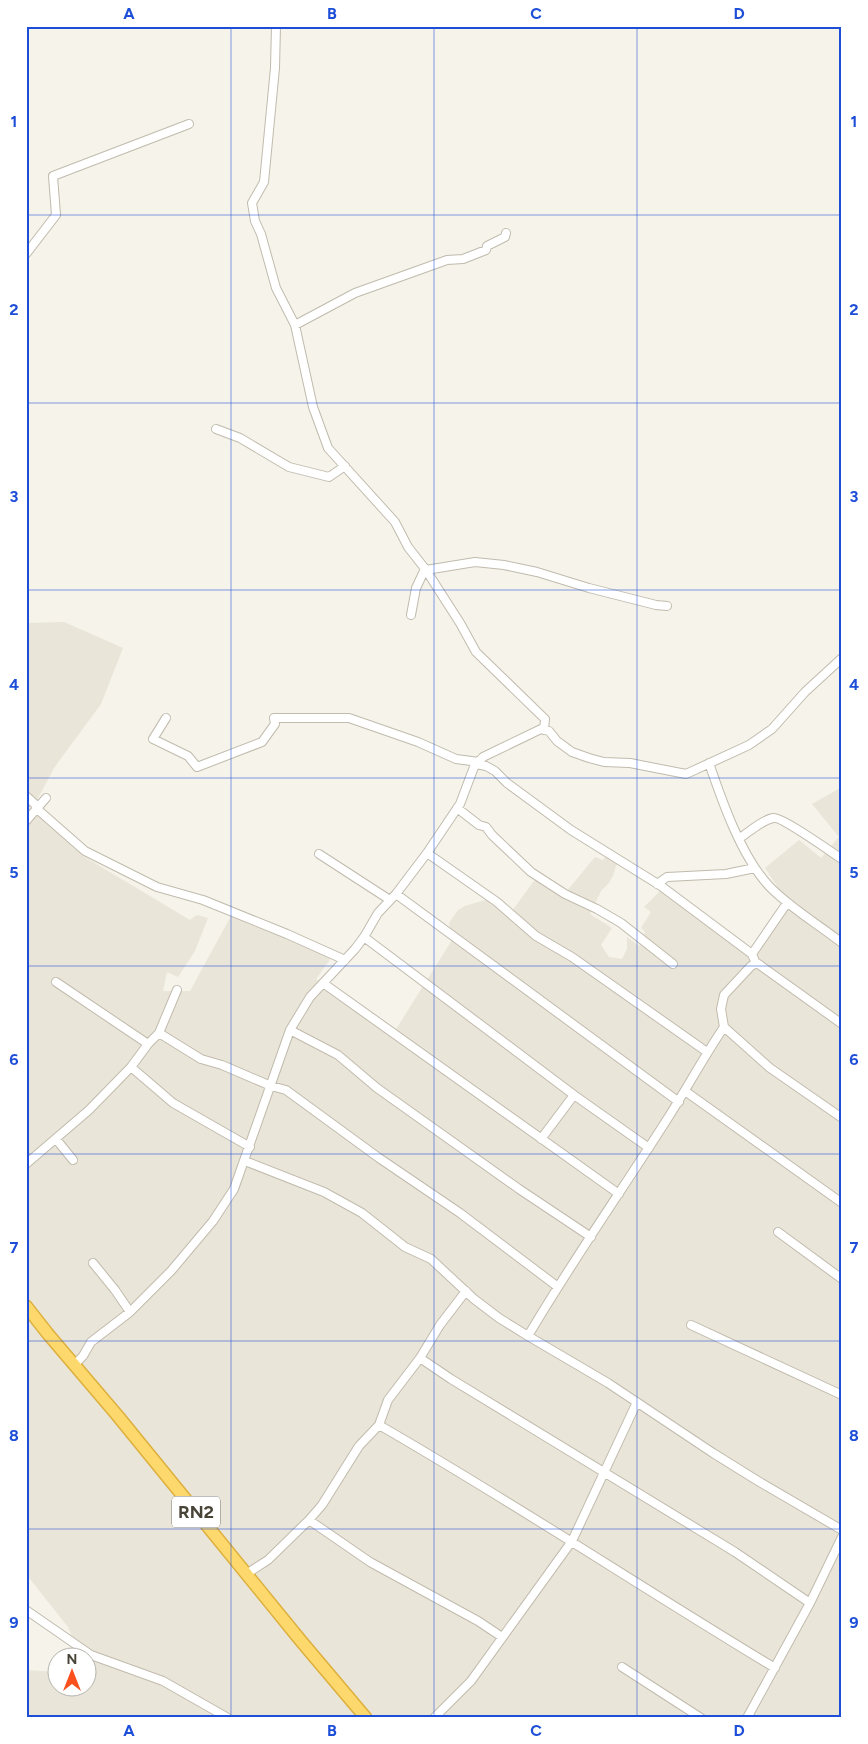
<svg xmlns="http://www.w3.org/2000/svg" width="868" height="1744" font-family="Figtree,sans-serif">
	<rect width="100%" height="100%" fill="#f5f3ea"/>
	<path fill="#e9e5d8" d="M 64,622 L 123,648 L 101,704 L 54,768 L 37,800 L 26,814 L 26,623 Z
		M 842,787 L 842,1718 L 26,1718 L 26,1670 L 57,1672 L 58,1686 L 88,1686 L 88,1656 L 80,1656 L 68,1627 L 26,1574 L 26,825 L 36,814 L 83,856 L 190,920 L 197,915 L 208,918 L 195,951 L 178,977 L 167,972 L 163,991 L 190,991 L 231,916 L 331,958 L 316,979 L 393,1034 L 452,940 L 449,923 L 458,910 L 465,906 L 485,900 L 512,911 L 539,874 L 566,892 L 595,857 L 603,860 L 609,851 L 623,859 L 616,866 L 613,876 L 609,883 L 601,891 L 590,914 L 612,928 L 601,945 L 609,957 L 622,959 L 627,949 L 627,937 L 639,946 L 645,932 L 641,928 L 651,912 L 644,907 L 664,887 L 725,932 L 753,949 L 787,901 L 765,868 L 799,840 L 821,858 L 839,837 L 812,804 Z"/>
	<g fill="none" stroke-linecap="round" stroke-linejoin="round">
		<defs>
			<path id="minor" d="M 276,26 L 275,68 L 264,182 L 252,203 L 255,221 L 261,234 L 276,288 L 295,325 L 313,407 L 328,448 L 395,522 L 408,547 L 426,570 L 460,623 L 476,652 L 545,719 L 544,730
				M 26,254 L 56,215 L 53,176 L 189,124
				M 295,325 L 355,293 L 447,260 L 463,259 L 486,250 L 487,246 L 505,237 L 506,233
				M 216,429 L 240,438 L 289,467 L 329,477 L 345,466
				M 426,570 L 475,562 L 504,565 L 537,572 L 589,588 L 656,605 L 667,606
				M 411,615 L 416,588 L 425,569
				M 166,718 L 153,739 L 188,756 L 197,767 L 262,742 L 275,724 L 274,718 L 349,718 L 418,742 L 456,759 L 479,762
				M 709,763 C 722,801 741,856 769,886 C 790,908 818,924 842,943
				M 476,764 L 486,766 L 495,771 L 507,783 L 571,830 L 661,886 L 752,954 L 756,964
				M 26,796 L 37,806
				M 36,808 L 85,851 L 157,887 L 203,900 L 287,934 L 345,960
				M 457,808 L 479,825 L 486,827 L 492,835 L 531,872 L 565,894 L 597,909 L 621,923 L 673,964
				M 26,821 L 46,798
				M 740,838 C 749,832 762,820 773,818 C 781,816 831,852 842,859
				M 427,853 L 497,902 L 536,936 L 572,957 L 707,1052
				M 319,854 L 390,900
				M 657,884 L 667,877 L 726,874 L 755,868
				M 396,894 L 679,1102
				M 364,937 L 574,1095 L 649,1148
				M 752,954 L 787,903
				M 56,982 L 148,1044
				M 323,983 L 619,1194
				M 842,1024 L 757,963 L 751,966 L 724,995 L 721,1009 L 724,1027 C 703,1058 686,1090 666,1121 C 620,1193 571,1263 528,1336 L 608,1383 L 713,1453 L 758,1481 L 842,1530
				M 724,1027 L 770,1068 L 842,1118
				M 290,1030 L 338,1055 L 377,1088 L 519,1189 L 591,1237
				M 159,1033 L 201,1059 L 222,1065 L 271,1086 L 286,1090 L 379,1158 L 460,1213 L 558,1287
				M 131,1067 L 173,1103 L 250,1147
				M 685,1091 L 842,1203
				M 56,1139 L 73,1160
				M 541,1139 L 574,1095
				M 245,1161 L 324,1192 L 362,1213 L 405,1247 L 431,1259 L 474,1299 L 499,1318 L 528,1336
				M 26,1164 L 89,1110 L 131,1067 L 148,1044 L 159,1033 L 177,990
				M 778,1232 L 842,1279
				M 93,1263 L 115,1290 L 130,1312
				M 691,1325 L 842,1395
				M 420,1358 L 451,1379 L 735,1552 L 810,1603
				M 74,1365 L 83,1356 L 91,1342 L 130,1312 L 171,1271 L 213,1221 L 234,1189 L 290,1030 L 310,997 L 355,949 L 364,937 L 378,913 L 396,894 L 427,853 L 460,804 L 474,767 L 483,757 L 541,729 L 549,731 L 557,741 L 572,752 L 589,758 L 604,762 L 630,763 L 686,774 L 749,745 L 772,729 L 805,692 L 842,658
				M 379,1425 C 513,1502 642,1588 775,1668
				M 309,1520 L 370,1562 L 478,1621 L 502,1637
				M 246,1574 L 268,1560 L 309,1520 L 322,1505 L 359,1446 L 379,1425 L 388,1400 L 420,1358 L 440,1325 L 466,1291
				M 26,1610 L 91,1655 L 163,1681 L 228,1718
				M 622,1667 L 701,1718
				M 434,1718 L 471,1681 L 572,1541 L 637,1402
				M 747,1718 L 810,1603 L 842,1537"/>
			<path id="highway" d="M 26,1306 L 48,1334 L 117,1415 L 301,1641 L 366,1718"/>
		</defs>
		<use href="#minor" stroke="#c1bbad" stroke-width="10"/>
		<use href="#highway" stroke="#ddaf3c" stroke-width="14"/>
		<use href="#minor" stroke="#fff" stroke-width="8"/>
		<use href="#highway" stroke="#fdd96d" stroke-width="11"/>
	</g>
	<path fill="none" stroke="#1d4ed8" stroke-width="1" stroke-opacity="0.55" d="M 231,26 L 231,1718M 434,26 L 434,1718M 637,26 L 637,1718M 26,215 L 842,215M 26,403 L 842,403M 26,590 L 842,590M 26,778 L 842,778M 26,966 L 842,966M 26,1154 L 842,1154M 26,1341 L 842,1341M 26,1529 L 842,1529"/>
	<g text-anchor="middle" stroke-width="4" stroke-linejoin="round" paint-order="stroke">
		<rect fill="#fff" stroke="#807c74" stroke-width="1" x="172" y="1496.5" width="48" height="31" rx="4"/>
		<g font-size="18" font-weight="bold" fill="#494438">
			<text x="196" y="1518">RN2</text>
		</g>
	</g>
	<rect width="868" height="1744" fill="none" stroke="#ffffff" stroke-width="55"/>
	<g transform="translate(72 1672)"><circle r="24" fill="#ffffff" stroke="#b6b4af"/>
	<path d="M0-4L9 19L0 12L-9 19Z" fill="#f9501e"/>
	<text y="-8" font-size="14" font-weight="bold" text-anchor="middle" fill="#494438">N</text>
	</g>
	<rect x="28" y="28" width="812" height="1688" fill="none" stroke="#1d4ed8" stroke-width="2"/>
	<g font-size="16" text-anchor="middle" font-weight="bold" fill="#1d4ed8">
		<text x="129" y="19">A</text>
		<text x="332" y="19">B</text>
		<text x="536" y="19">C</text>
		<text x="739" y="19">D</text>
		<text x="14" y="127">1</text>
		<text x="854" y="127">1</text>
		<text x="14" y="315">2</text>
		<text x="854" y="315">2</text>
		<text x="14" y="502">3</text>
		<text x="854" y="502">3</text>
		<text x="14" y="690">4</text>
		<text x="854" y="690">4</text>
		<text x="14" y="878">5</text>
		<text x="854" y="878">5</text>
		<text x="14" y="1065">6</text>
		<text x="854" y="1065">6</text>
		<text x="14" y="1253">7</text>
		<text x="854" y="1253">7</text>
		<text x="14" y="1441">8</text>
		<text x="854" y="1441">8</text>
		<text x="14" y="1628">9</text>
		<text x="854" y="1628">9</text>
		<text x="129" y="1736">A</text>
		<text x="332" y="1736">B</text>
		<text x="536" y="1736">C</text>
		<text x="739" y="1736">D</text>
	</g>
</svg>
